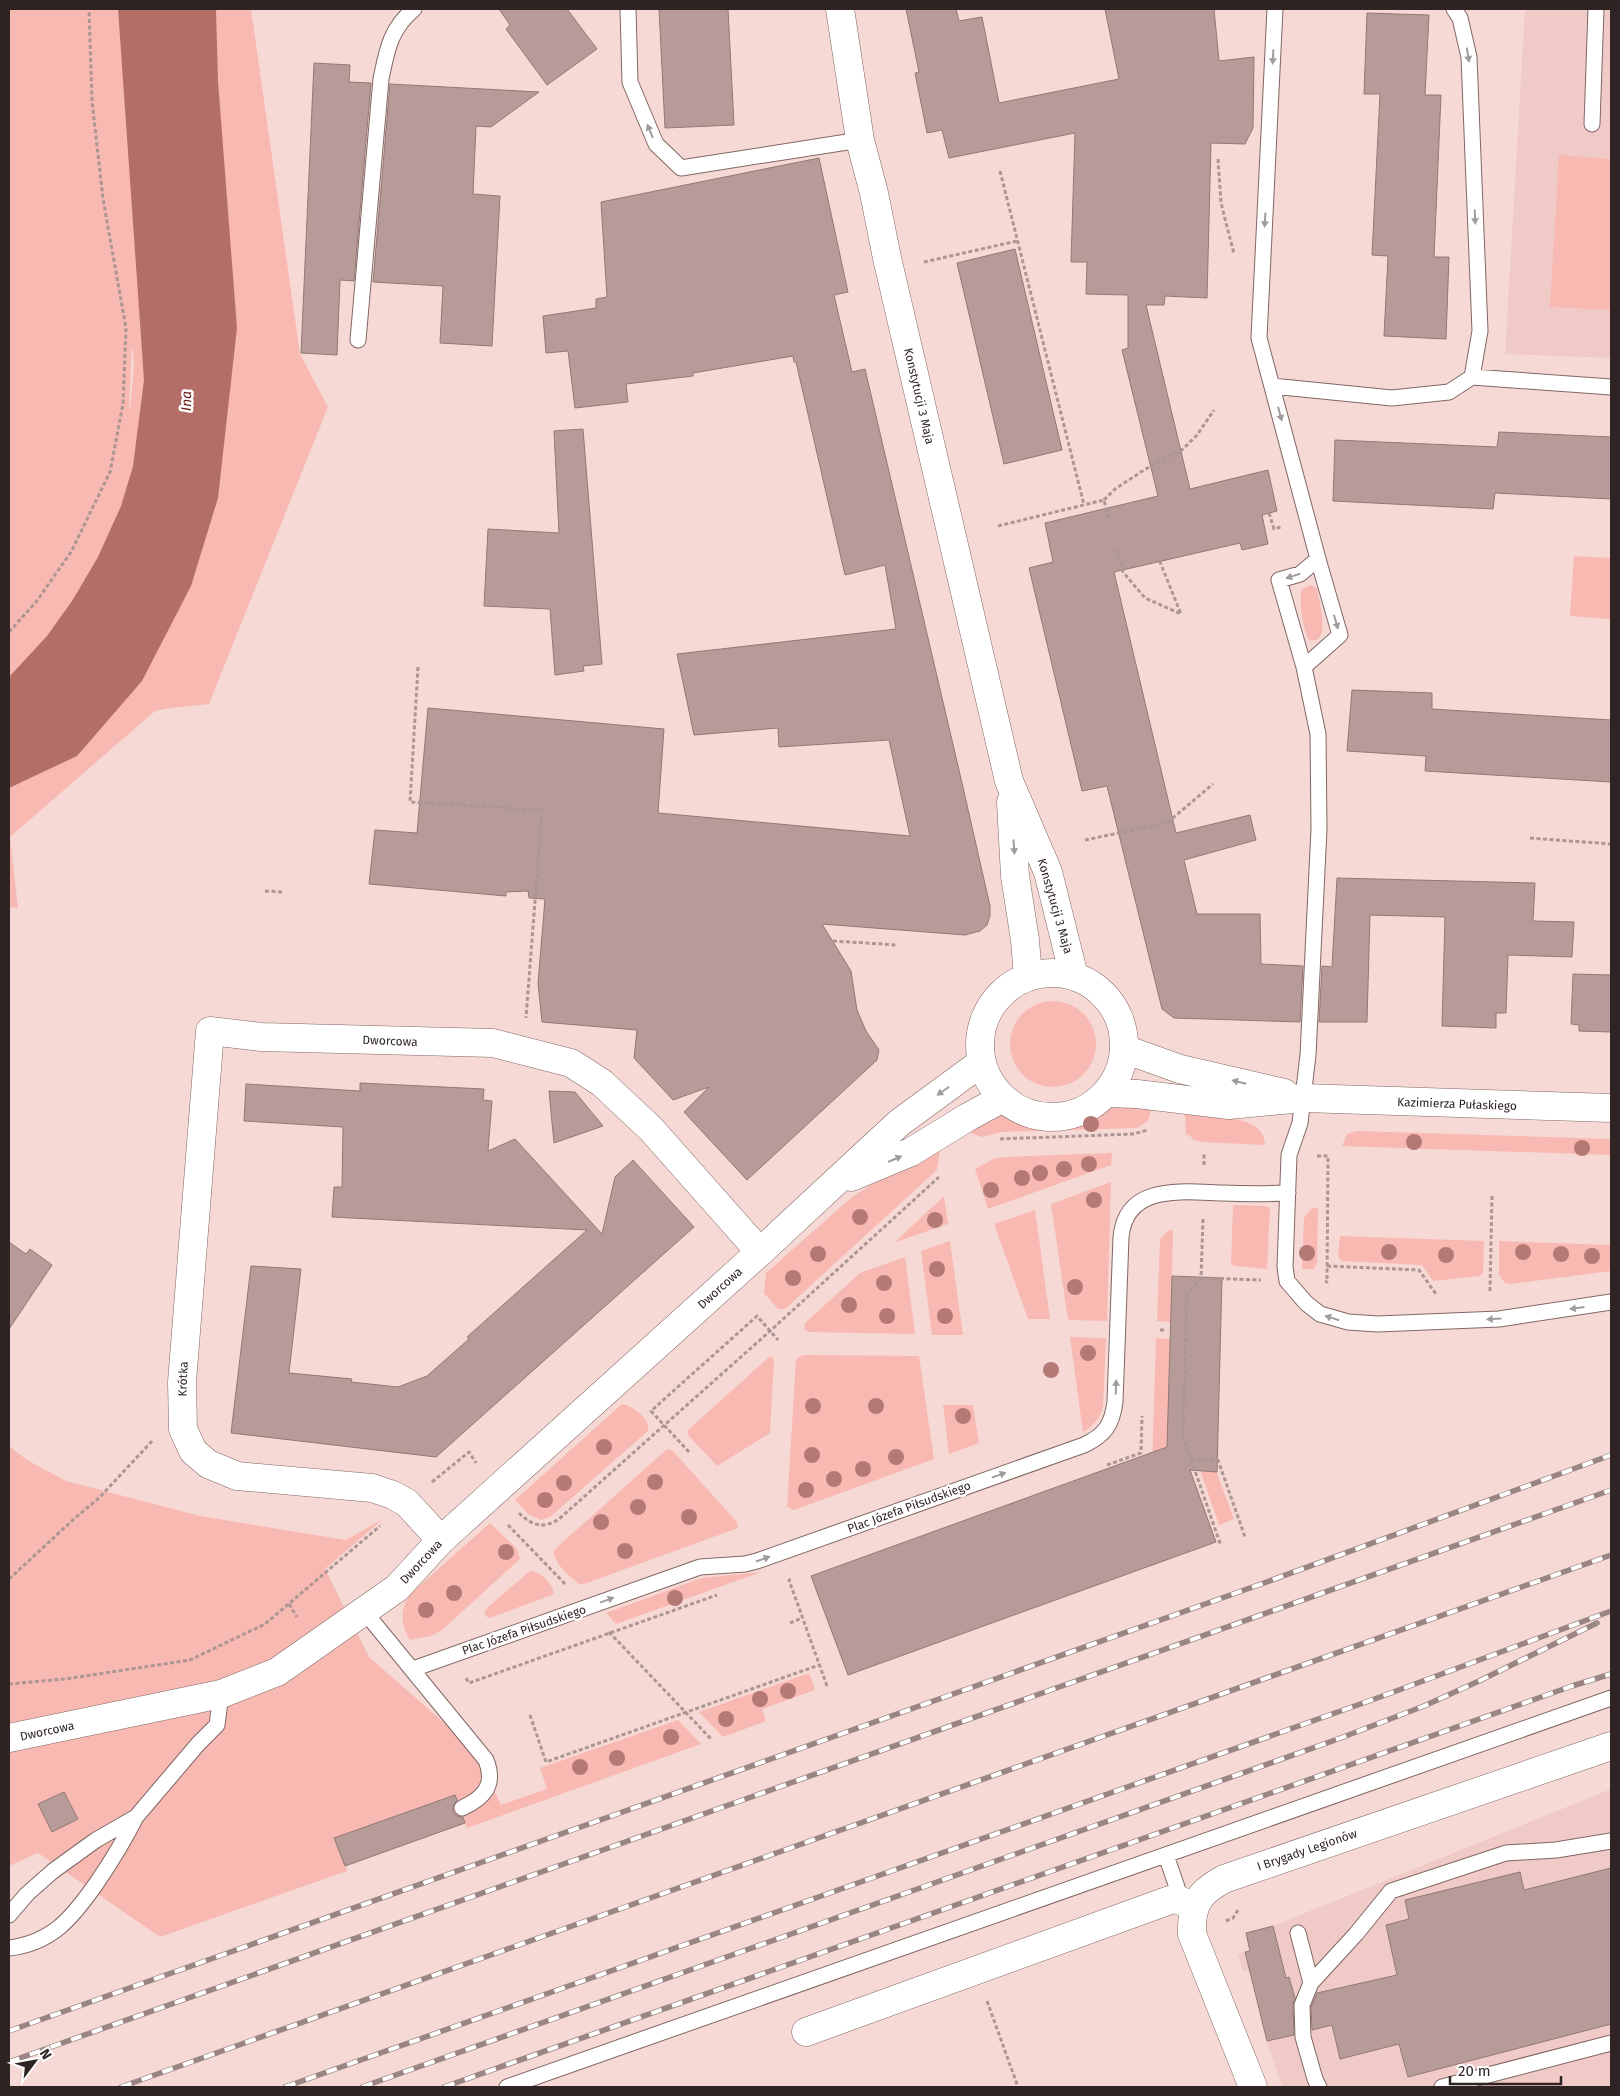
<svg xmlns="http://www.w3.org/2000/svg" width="1620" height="2096" font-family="'Fira Sans',sans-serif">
	<rect width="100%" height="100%" fill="#f6d9d5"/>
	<path fill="#f0cac6" d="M 1525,9 L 1611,9 L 1611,358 L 1505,354 Z
		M 1611,1789 L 1611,2087 L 1282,2087 L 1267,2041 L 1252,1968 L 1243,1971 L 1238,1954 L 1250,1951 L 1246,1933 L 1273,1926 Z"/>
	<path fill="#f8b9b2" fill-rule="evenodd" d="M 9,9 L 251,9 L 300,354 L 328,407 L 209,704 L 170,708 L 155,711 L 10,837 L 18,908 L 9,907 ZM 132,344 L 134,365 L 130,410 L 129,409 Z
		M 1559,155 L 1611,159 L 1611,310 L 1550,307 Z
		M 1574,556 L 1611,558 L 1611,619 L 1570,616 Z
		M 1311,585 L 1317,588 C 1318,599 1333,646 1309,640 C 1303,630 1298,600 1302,589 Z
		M1010 1044a43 43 0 1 1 86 0a43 43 0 1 1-86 0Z
		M 1117,1104 L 1152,1106 L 1148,1121 L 1137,1128 L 1002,1132 L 982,1137 L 968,1132 C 975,1127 983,1120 991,1117 C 1008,1110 1034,1127 1052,1127 C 1077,1127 1096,1114 1117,1104 Z
		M 1185,1114 C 1206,1117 1266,1113 1265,1145 L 1201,1142 L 1194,1140 L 1187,1133 L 1186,1138 Z
		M 1357,1131 L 1611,1139 L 1611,1155 L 1342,1146 L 1347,1134 Z
		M 940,1150 L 937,1170 L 785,1309 L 778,1309 L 764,1293 L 766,1273 L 852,1197 L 877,1181 Z
		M 1112,1153 L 1111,1165 L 988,1209 L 975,1169 L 993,1159 L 1003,1157 Z
		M 1111,1182 L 1107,1321 L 1068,1320 L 1051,1204 Z
		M 944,1196 L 948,1224 L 896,1242 L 896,1241 Z
		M 1233,1205 L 1265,1206 L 1270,1208 L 1267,1269 L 1234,1266 L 1231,1263 Z
		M 1312,1208 L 1318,1208 L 1317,1262 L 1314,1269 L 1302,1269 L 1304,1218 Z
		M 1035,1210 L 1050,1319 L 1028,1319 L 994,1224 Z
		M 1169,1230 L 1173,1230 L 1171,1322 L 1157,1321 L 1160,1239 Z
		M 1340,1236 L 1484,1241 L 1483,1272 L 1480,1276 L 1433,1281 L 1422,1265 L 1341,1261 L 1338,1256 Z
		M 950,1241 L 963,1335 L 932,1335 L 921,1251 Z
		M 1499,1241 L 1611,1245 L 1611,1271 L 1510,1284 L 1505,1283 L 1499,1275 Z
		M 905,1257 L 915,1334 L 808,1332 L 804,1329 L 805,1323 L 860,1273 Z
		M 1070,1337 L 1106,1338 L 1103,1406 C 1100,1418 1094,1426 1083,1432 Z
		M 1156,1338 L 1170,1339 L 1167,1468 L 1152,1467 Z
		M 804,1355 L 919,1356 L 934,1459 L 794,1510 L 787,1507 L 796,1360 L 798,1357 Z
		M 772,1356 L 774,1361 L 770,1433 L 717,1466 L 688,1435 L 688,1430 L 769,1357 Z
		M 622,1404 C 633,1406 651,1419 648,1431 L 550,1517 L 541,1520 L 528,1514 L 515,1500 Z
		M 943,1405 L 973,1405 L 979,1443 L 949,1454 Z
		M 9,1446 L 27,1460 L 66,1481 L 200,1516 L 346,1540 L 383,1519 L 325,1569 L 369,1657 L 475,1750 L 501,1805 L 547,1789 L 540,1768 L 678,1720 L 701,1744 L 467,1828 L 465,1823 L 346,1866 L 347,1871 L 160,1937 L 38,1853 L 9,1866 Z
		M 667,1449 L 672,1450 L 737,1522 L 738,1528 L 584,1584 L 579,1584 C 570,1576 552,1562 554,1550 Z
		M 1198,1464 L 1214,1465 L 1234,1519 L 1219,1525 Z
		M 490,1523 L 517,1549 L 520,1559 L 441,1631 L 431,1636 L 410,1640 C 400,1623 400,1611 410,1594 Z
		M 530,1571 C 540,1571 552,1583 554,1593 L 552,1595 L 490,1618 L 487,1617 L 484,1613 L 488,1607 Z
		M 761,1572 L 616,1624 L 606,1613 L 702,1578 Z
		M 809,1673 L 815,1690 L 762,1709 L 766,1721 L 723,1737 L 699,1712 Z"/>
	<path fill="#b36f67" d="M 118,9 L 216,9 L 218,81 L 237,328 L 218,498 L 191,586 L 142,681 L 77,756 L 9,788 L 9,677 L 47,636 L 72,601 L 98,557 L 121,506 L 133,466 L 144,380 Z"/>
	<path fill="#b79b98" stroke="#927874" d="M 499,9 L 567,9 L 597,49 L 547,85 L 506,29 L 510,25 Z
		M 659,9 L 728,9 L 734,125 L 665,128 Z
		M 906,9 L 956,9 L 959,21 L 982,17 L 999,103 L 1119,79 L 1105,9 L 1214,9 L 1219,61 L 1254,57 L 1253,128 L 1245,144 L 1211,143 L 1207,298 L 1165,296 L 1164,305 L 1146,305 L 1190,489 L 1268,470 L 1277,511 L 1262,515 L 1268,544 L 1242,550 L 1240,543 L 1114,572 L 1176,833 L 1250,815 L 1256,840 L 1184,860 L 1197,914 L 1260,914 L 1261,964 L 1303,966 L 1300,1022 L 1174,1018 L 1162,1009 L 1107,786 L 1082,791 L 1029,568 L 1053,562 L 1045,523 L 1158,496 L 1122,350 L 1128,348 L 1128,295 L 1086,294 L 1087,262 L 1071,262 L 1075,133 L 949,158 L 942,130 L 927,133 L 915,73 L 919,72 Z
		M 1367,13 L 1429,15 L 1425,95 L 1441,95 L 1434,257 L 1449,257 L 1446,339 L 1384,336 L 1388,256 L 1372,255 L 1380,94 L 1364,94 Z
		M 314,63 L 350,65 L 349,82 L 371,83 L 354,281 L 340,280 L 337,355 L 301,353 Z
		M 390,84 L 539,92 L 491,127 L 476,126 L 473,194 L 500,196 L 492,346 L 440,343 L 443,286 L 373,282 Z
		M 819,158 L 848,292 L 834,295 L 852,372 L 865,369 L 962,783 L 990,906 L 990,916 L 987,925 L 980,931 L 965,935 L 822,924 L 851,971 L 857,1010 L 866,1031 L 879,1050 L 877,1060 L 747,1180 L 684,1112 L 709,1087 L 673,1100 L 634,1058 L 637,1030 L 542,1022 L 538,983 L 545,899 L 529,898 L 528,891 L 506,892 L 506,896 L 369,884 L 375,830 L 417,833 L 428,708 L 664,729 L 658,813 L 910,836 L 889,740 L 779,747 L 778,728 L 694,735 L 677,654 L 896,629 L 885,565 L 845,575 L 796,362 L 794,362 L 793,356 L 693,373 L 693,376 L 626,384 L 628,402 L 575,408 L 568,351 L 546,353 L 543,316 L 596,308 L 596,299 L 607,297 L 601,202 Z
		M 1015,249 L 1062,450 L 1004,464 L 957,263 Z
		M 583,429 L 602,664 L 583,666 L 584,671 L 555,675 L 550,609 L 484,606 L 488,529 L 559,533 L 554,431 Z
		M 1499,432 L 1611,437 L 1611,499 L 1495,493 L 1493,509 L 1333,501 L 1335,440 L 1497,447 Z
		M 1352,690 L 1432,693 L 1432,709 L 1611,720 L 1611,782 L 1425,771 L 1426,756 L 1347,751 Z
		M 1337,878 L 1535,883 L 1533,921 L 1574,922 L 1572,957 L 1508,955 L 1506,1013 L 1496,1013 L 1496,1028 L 1442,1026 L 1445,917 L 1370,915 L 1367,1022 L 1319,1022 L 1322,966 L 1332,967 Z
		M 1573,974 L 1611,975 L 1611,1032 L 1579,1031 L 1579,1025 L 1571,1024 Z
		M 360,1083 L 484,1089 L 483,1100 L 492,1101 L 488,1151 L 515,1139 L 602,1234 L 615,1177 L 633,1160 L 694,1227 L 436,1457 L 231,1433 L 251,1266 L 301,1269 L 289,1373 L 352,1379 L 351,1382 L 398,1387 L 427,1376 L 469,1339 L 467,1337 L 587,1230 L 332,1217 L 334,1187 L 342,1187 L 343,1127 L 244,1121 L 246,1084 L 360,1091 Z
		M 549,1091 L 575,1092 L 603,1126 L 554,1143 Z
		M 9,1242 L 26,1254 L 30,1249 L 52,1265 L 9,1329 Z
		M 1172,1276 L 1222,1278 L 1217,1472 L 1190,1470 L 1216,1542 L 848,1675 L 811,1576 L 1167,1447 Z
		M 64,1792 L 78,1819 L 52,1832 L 38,1804 Z
		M 455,1795 L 457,1800 L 453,1807 L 453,1812 L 457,1816 L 463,1817 L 465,1823 L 345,1866 L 334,1838 Z
		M 1611,1868 L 1611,2024 L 1408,2077 L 1399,2044 L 1340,2059 L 1332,2025 L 1312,2030 L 1311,2007 L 1317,1993 L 1397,1975 L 1386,1925 L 1409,1919 L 1405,1900 L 1520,1872 L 1524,1890 Z
		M 1273,1926 L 1286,1978 L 1289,1977 L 1295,1998 L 1293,2005 L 1294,2035 L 1267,2041 L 1245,1952 L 1250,1951 L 1246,1933 Z"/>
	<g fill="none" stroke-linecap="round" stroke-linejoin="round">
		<defs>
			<path id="service" d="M 628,9 L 630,82 L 656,144 L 681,168 L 860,140
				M 1275,9 L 1259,338 L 1318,559 L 1300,574 L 1279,580 L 1304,667 L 1318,734 L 1319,829 L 1308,1055 L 1300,1123 L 1289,1155 L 1285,1267 L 1287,1281 L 1306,1303 L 1320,1314 L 1348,1322 L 1378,1324 L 1499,1319 L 1611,1302
				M 1454,9 L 1460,18 L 1469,57 L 1480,331 L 1472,377
				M 1592,124 L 1596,9
				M 358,340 L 381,79 C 387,50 390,29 414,9
				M 1272,386 L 1392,398 L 1449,392 L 1472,377 L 1611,387
				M 1304,667 L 1340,635 L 1318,559
				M 364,1611 L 486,1760 C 496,1785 484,1798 462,1808
				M 413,1669 L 700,1567 L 745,1564 L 757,1561 L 1084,1445 C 1105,1435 1112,1425 1115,1402 L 1121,1237 C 1126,1183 1183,1192 1223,1193 C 1244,1194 1266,1194 1288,1193
				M 1166,1855 L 1182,1902
				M 9,1915 L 27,1894 L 53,1871 L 96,1840 L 136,1817 L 198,1744 L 217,1725 L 221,1694
				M 1298,1933 L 1311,1983
				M 9,1948 C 52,1943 72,1918 96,1884 C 111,1862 124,1841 136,1817
				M 507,2087 L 1611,1698
				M 1319,2087 L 1315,2079 L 1303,2037 L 1302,2005 L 1311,1983 L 1356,1934 L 1391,1891 L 1506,1853 L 1556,1850 L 1611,1841
				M 1442,2087 L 1611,2043"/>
			<path id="minor" d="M 441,1540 L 407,1503 L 393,1495 L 372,1488 L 237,1476 L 208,1464 L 193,1451 L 183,1429 L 182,1382 L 210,1031 L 261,1037 L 493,1043 L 571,1063 L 602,1083 L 651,1129 L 760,1252
				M 806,2032 L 1170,1900 L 1177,1899 L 1194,1907
				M 1253,2087 L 1192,1934 C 1191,1905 1198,1893 1224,1879 L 1611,1746"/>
			<path id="tertiary" d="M 840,9 L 860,140 L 874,193 L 887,258 L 1009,781 L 1048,872 L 1074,976
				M 1011,802 L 1015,876 L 1025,940 L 1028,977
				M980 1045a72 72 0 1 1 144 0a72 72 0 1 1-144 0Z
				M 1124,1049 L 1180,1069 L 1284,1093
				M 1106,1093 L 1137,1094 L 1229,1105 L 1303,1098 L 1611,1108
				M 851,1177 L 911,1152 L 968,1117 L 1003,1098
				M 9,1738 L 221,1694 L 277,1672 L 397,1588 L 441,1540 L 760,1252 L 899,1123 L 982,1062"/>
		</defs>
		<use href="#service" stroke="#806763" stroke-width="17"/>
		<use href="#minor" stroke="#806763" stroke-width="29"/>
		<use href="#tertiary" stroke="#806763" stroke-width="29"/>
		<path stroke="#ac9693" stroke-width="3" stroke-dasharray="4 2.5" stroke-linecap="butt" d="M 1218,159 L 1221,203 L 1234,254
			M 1000,171 L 1084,505
			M 924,262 L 1017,241
			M 1104,500 L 1115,489 L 1144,470 L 1183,449 L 1197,435 L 1214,410
			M 1269,513 L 1274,529 L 1281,527
			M 998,526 L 1104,500 L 1109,521
			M 1117,550 L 1123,572 L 1145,598 L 1181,614 L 1160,562
			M 9,632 L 36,602 L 71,552 L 110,472 L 123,404 L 126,328 L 103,199 L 92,101 L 89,9
			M 418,667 L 410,802 L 542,810 L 526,1018
			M 1530,838 L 1611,844
			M 1085,840 L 1167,823 L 1213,784
			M 265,891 L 284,892
			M 833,941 L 897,945
			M 1000,1139 L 1133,1134 L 1148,1130
			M 1317,1156 L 1328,1156 L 1327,1282 L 1325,1281
			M 1204,1165 L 1204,1154
			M 1203,1219 L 1201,1278 L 1261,1280
			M 1327,1266 L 1419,1270 L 1436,1294
			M 1201,1278 L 1187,1294 L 1183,1436 L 1221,1546
			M 1490,1291 L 1492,1196
			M 1160,1330 L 1165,1330
			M 689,1452 L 651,1411 L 757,1316 L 778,1340
			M 1191,1459 L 1218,1460 L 1245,1537
			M 1107,1465 L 1141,1453 L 1142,1416
			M 432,1482 L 469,1452 L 476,1463
			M 519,1513 C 532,1526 544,1529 559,1519 L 770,1331 L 939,1177
			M 508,1525 L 566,1585
			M 9,1579 L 75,1518 L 99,1498 L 152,1441
			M 791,1580 L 789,1580 L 827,1686
			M 289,1604 L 297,1617
			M 790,1623 L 802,1618
			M 609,1632 L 712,1740
			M 466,1678 L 469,1683 L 717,1595
			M 9,1684 L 65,1679 L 190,1660 L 265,1624 L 380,1526
			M 530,1715 L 546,1762 L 819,1665
			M 1226,1921 L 1233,1918 L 1238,1910
			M 987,2001 L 1018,2087"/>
		<use href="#service" stroke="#fff" stroke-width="15"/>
		<use href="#minor" stroke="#fff" stroke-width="28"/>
		<use href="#tertiary" stroke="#fff" stroke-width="28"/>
		<defs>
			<path id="rail" d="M 9,2031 L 1264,1583 L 1611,1455
				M 9,2062 L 1611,1490
				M 121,2087 L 1611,1555
				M 285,2087 L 1380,1697 L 1611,1611
				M 362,2087 L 1338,1739 L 1424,1706 L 1479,1681 L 1597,1623
				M 444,2087 L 1572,1686 L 1611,1674"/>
		</defs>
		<use href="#rail" stroke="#998582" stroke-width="5.5"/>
		<use href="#rail" stroke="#fff" stroke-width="4" stroke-dasharray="11" stroke-linecap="butt"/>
	</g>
	<g fill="#b57975">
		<circle cx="1091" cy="1124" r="8"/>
		<circle cx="1414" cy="1142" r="8"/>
		<circle cx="1582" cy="1148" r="8"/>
		<circle cx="1089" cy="1164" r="8"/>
		<circle cx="1064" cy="1169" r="8"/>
		<circle cx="1040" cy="1173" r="8"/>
		<circle cx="1022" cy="1178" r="8"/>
		<circle cx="991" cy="1190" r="8"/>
		<circle cx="1094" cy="1200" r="8"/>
		<circle cx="860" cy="1217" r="8"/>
		<circle cx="935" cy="1220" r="8"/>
		<circle cx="1389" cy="1252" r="8"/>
		<circle cx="1523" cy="1252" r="8"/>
		<circle cx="1307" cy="1253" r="8"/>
		<circle cx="818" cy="1254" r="8"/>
		<circle cx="1561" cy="1254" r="8"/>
		<circle cx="1446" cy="1255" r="8"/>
		<circle cx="1592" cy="1256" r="8"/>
		<circle cx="937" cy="1269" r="8"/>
		<circle cx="793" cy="1278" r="8"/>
		<circle cx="884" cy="1283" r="8"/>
		<circle cx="1075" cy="1287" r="8"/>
		<circle cx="849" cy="1305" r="8"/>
		<circle cx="887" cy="1316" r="8"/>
		<circle cx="945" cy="1316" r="8"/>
		<circle cx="1088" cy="1353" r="8"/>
		<circle cx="1051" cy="1370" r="8"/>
		<circle cx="813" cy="1406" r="8"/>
		<circle cx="876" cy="1406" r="8"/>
		<circle cx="963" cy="1416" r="8"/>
		<circle cx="604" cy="1447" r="8"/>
		<circle cx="812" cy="1455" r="8"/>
		<circle cx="896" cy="1457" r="8"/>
		<circle cx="863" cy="1469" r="8"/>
		<circle cx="834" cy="1479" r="8"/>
		<circle cx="655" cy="1482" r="8"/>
		<circle cx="564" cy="1483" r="8"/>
		<circle cx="806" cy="1490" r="8"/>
		<circle cx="545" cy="1500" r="8"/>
		<circle cx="638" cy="1507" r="8"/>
		<circle cx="689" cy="1517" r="8"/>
		<circle cx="601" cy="1522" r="8"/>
		<circle cx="625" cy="1551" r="8"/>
		<circle cx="506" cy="1552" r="8"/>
		<circle cx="454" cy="1593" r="8"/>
		<circle cx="675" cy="1598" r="8"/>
		<circle cx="426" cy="1610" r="8"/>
		<circle cx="788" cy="1691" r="8"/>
		<circle cx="760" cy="1699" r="8"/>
		<circle cx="726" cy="1719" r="8"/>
		<circle cx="671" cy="1737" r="8"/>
		<circle cx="617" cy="1758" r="8"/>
		<circle cx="580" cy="1767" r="8"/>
	</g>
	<defs><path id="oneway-solid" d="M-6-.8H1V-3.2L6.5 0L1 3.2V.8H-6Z" transform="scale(1.25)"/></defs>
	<g fill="#a19c9c">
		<use href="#oneway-solid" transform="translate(1468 55) rotate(81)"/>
		<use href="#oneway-solid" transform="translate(1273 57) rotate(93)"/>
		<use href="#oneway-solid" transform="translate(650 131) rotate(-113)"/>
		<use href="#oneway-solid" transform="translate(1475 217) rotate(88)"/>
		<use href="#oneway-solid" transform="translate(1265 220) rotate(93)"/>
		<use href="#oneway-solid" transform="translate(1280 414) rotate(75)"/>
		<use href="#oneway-solid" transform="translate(1293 576) rotate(163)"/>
		<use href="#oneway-solid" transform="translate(1336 622) rotate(74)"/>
		<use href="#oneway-solid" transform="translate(1014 847) rotate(86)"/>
		<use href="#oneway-solid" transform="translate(1239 1082) rotate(-166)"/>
		<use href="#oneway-solid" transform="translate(943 1091) rotate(145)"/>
		<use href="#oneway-solid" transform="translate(895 1159) rotate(-23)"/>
		<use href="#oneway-solid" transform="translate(1577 1308) rotate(172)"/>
		<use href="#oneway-solid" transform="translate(1332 1318) rotate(-163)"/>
		<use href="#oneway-solid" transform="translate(1494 1319) rotate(177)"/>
		<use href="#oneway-solid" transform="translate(1116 1387) rotate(-88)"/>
		<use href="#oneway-solid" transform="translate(999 1475) rotate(-20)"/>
		<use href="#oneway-solid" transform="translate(763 1559) rotate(-19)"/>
		<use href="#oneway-solid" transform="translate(607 1600) rotate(-20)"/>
	</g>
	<g text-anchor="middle" stroke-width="5" stroke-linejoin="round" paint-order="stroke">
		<g font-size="12" fill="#2f2423" stroke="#fff">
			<text transform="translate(919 396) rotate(77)" y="4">Konstytucji 3 Maja</text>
			<text transform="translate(1055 906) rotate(74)" y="4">Konstytucji 3 Maja</text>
			<text transform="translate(390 1041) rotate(2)" y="4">Dworcowa</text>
			<text transform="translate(1457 1104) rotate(2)" y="4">Kazimierza Pułaskiego</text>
			<text transform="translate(720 1288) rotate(-42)" y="4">Dworcowa</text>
			<text transform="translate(183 1379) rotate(-88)" y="4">Krótka</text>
			<text transform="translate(909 1507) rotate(-20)" y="4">Plac Józefa Piłsudskiego</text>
			<text transform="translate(421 1562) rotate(-47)" y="4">Dworcowa</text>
			<text transform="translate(524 1630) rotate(-19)" y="4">Plac Józefa Piłsudskiego</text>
			<text transform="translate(47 1731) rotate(-12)" y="4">Dworcowa</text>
			<text transform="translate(1307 1850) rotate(-19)" y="4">I Brygady Legionów</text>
		</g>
		<g font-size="14" font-style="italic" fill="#691513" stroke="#fff">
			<text transform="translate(186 401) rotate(-89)" y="5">Ina</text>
		</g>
	</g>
	<rect width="1620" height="2096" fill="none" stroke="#2f2423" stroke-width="20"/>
	<g transform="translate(35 2061) rotate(58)" stroke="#ffffff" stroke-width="4" paint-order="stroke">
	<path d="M0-4L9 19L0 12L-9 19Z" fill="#2f2423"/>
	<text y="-8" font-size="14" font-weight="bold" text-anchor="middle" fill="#2f2423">N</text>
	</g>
	<path d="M1450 2076v8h111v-8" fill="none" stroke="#2f2423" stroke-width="2.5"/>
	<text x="1458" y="2076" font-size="15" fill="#2f2423" stroke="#ffffff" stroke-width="4" paint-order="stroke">20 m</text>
</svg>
